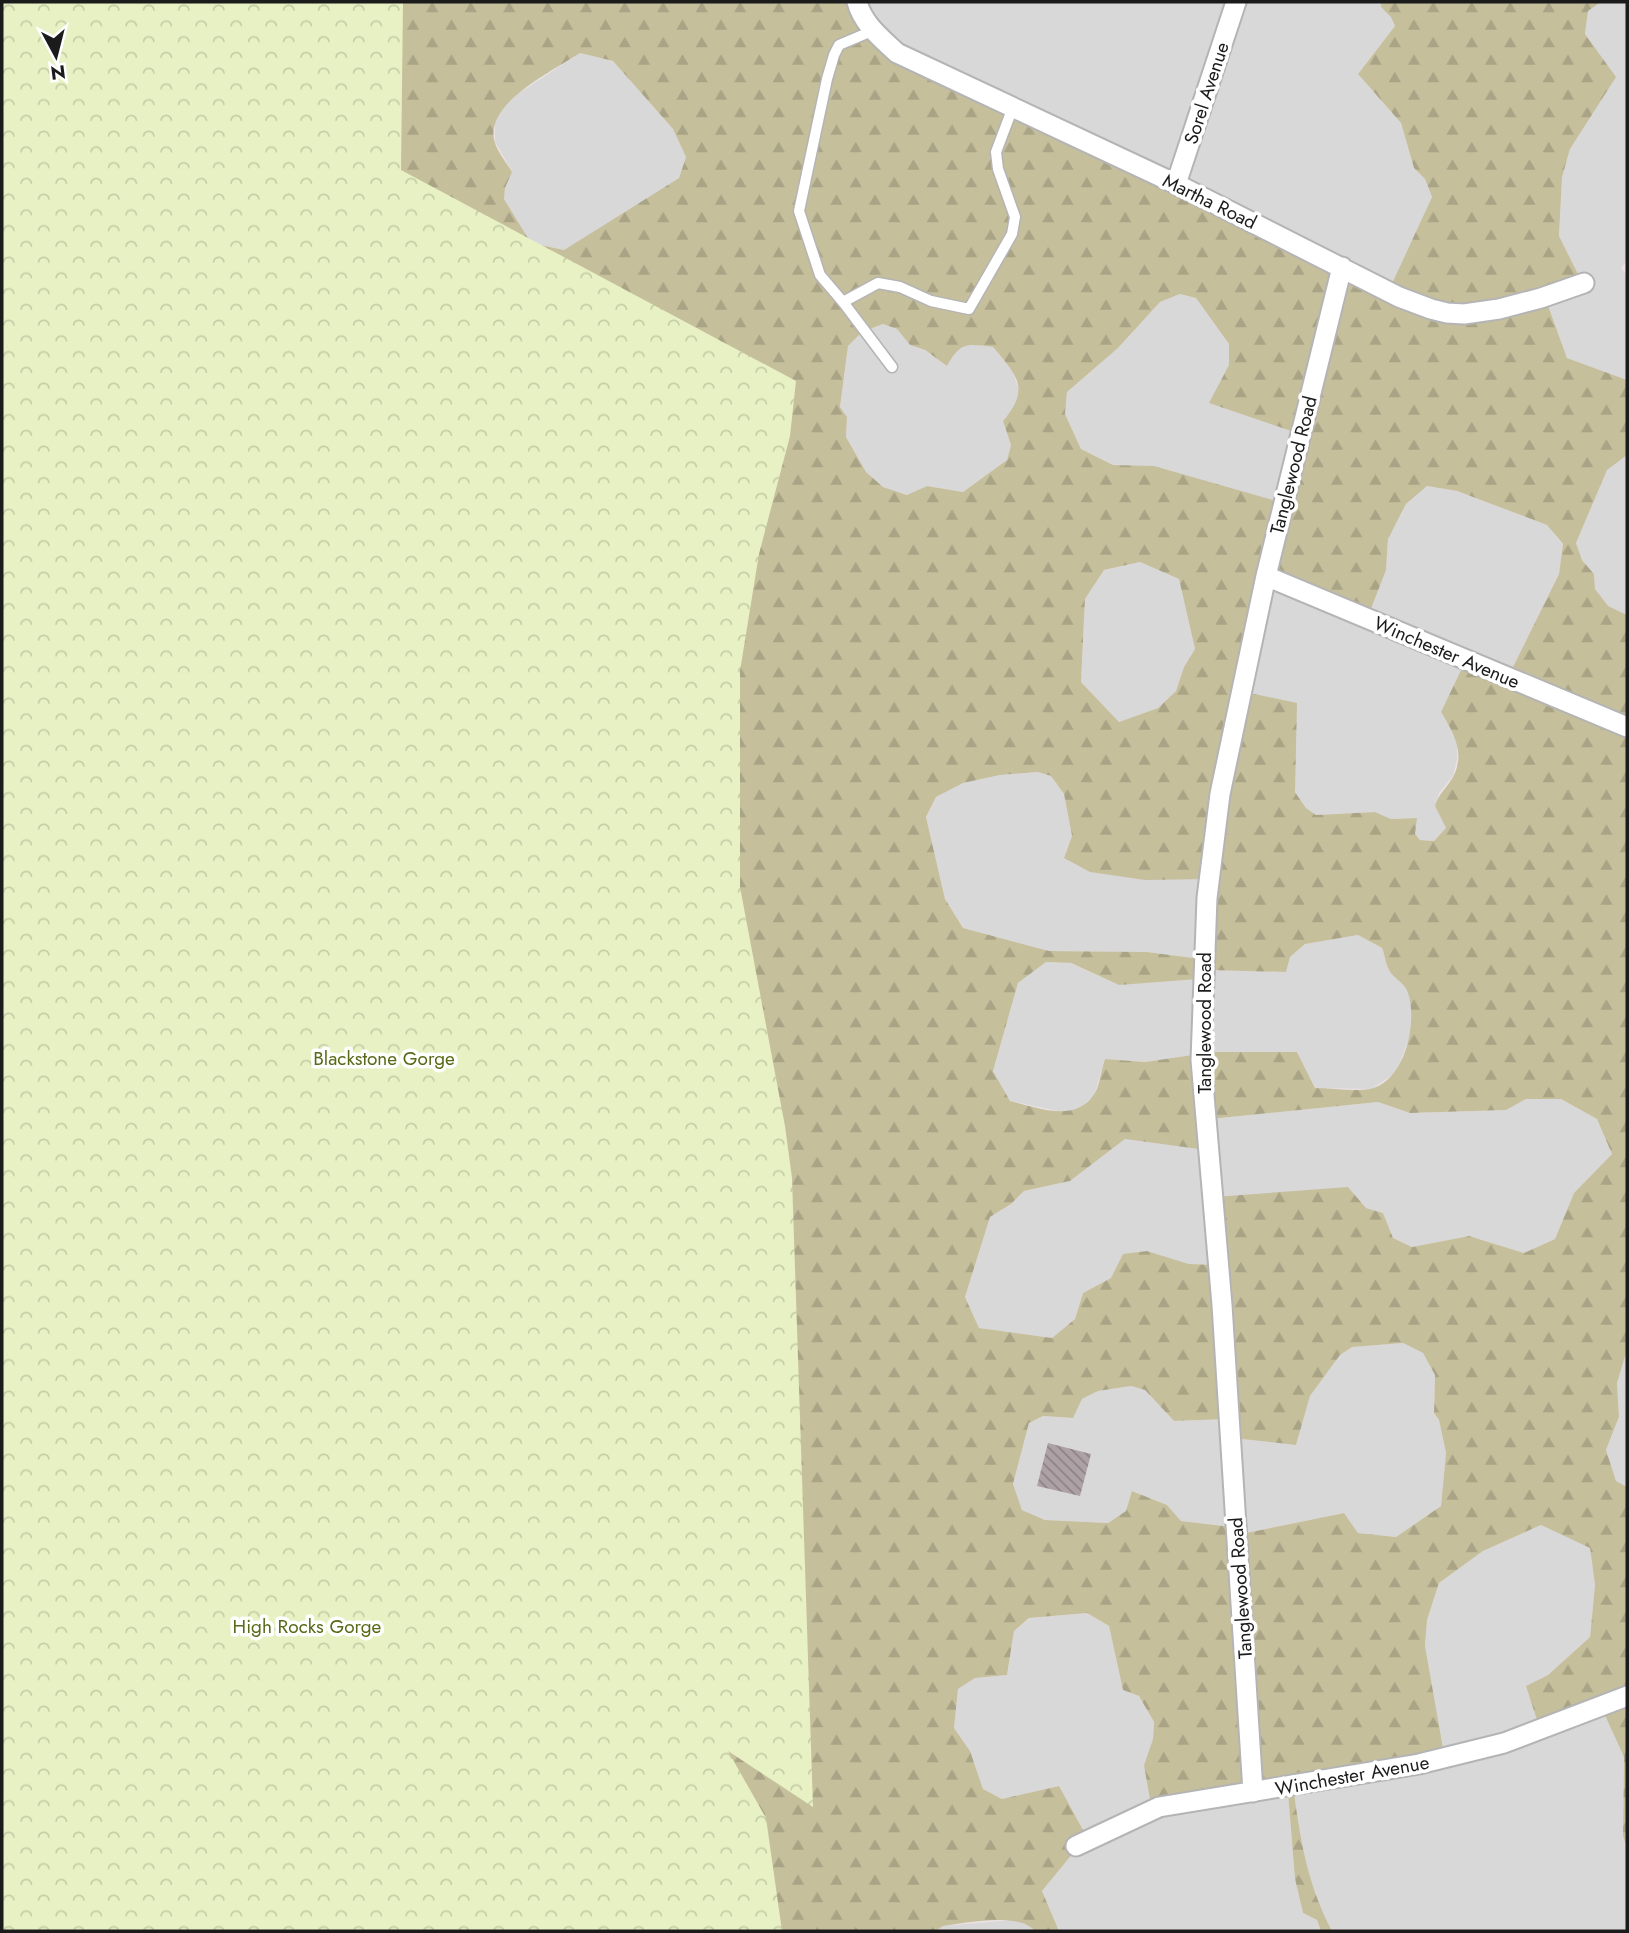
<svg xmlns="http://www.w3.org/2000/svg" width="1629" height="1933" font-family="Jost,sans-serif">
	<defs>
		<pattern id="forest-firs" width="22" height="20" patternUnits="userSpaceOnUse" patternTransform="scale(1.75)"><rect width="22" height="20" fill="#c6bf9c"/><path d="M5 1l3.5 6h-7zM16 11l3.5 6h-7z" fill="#aaa486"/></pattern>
		<pattern id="park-crowns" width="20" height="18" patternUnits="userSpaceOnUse" patternTransform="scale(1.75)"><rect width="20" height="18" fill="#e7f1c3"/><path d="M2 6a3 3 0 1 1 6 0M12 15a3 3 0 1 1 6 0" fill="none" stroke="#c6cea7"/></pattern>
		<pattern id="building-back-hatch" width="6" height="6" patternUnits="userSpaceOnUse" patternTransform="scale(1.75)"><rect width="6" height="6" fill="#ada1a6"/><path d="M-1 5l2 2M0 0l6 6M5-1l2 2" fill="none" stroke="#8c8286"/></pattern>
	</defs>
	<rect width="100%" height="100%" fill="#ece2e4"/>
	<path fill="#d9d8d9" d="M 856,2 L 1381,2 L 1381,7 L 1392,17 L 1395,26 L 1358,74 L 1401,123 L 1414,168 L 1425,179 L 1432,197 L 1389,290 L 901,59 Z
		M 1601,2 L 1627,2 L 1627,261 L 1621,268 L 1627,275 L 1627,380 L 1567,358 L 1546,300 L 1581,280 L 1559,236 L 1562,177 L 1570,149 L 1615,77 L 1585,34 L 1588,11 Z
		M 580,53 L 613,61 L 673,129 L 686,157 L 679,178 L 564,250 L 531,243 L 504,199 L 505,188 L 512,171 L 495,142 L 495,118 L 516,95 Z
		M 1180,294 L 1196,298 L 1229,344 L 1229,365 L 1294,432 L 1283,503 L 1154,467 L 1113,465 L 1081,449 L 1065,414 L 1067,392 L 1118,348 L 1160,302 Z
		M 883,324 L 897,329 L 910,345 L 924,350 L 947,365 L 956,350 L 968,344 L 993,347 L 1013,372 L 1020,393 L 1016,405 L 1003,421 L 1011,445 L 1007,460 L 963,492 L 927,486 L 908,495 L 883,487 L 866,472 L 846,437 L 847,418 L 840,407 L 848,346 L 862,332 Z
		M 1627,455 L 1627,615 L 1608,607 L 1595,589 L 1594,574 L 1582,560 L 1576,543 L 1607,469 Z
		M 1427,486 L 1457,491 L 1547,525 L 1563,545 L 1559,574 L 1509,675 L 1462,668 L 1441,712 L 1457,739 L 1457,760 L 1453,776 L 1439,793 L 1436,806 L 1446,828 L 1434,841 L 1420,840 L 1415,834 L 1416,818 L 1391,819 L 1375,812 L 1316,815 L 1306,808 L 1295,791 L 1294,769 L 1244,692 L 1270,581 L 1386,570 L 1388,539 L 1406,504 Z
		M 1140,562 L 1179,579 L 1195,649 L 1184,667 L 1176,691 L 1158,708 L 1119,722 L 1081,682 L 1085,599 L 1104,570 Z
		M 1038,772 L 1051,776 L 1064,794 L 1072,836 L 1064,858 L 1210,879 L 1201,959 L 1147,952 L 1049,951 L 963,928 L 945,899 L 926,817 L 936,797 L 962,783 L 1000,775 Z
		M 1358,935 L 1382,948 L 1390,972 L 1403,982 L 1408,990 L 1413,1015 L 1411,1033 L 1396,1073 L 1371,1089 L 1315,1088 L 1297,1052 L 1213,1052 L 1145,1062 L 1105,1059 L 1094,1096 L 1079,1109 L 1067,1113 L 1010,1101 L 993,1071 L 1018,983 L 1046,962 L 1070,963 L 1119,985 L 1207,970 L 1286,972 L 1290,957 L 1305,944 Z
		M 1526,1099 L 1561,1099 L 1597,1119 L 1612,1154 L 1574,1193 L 1555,1239 L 1524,1253 L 1469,1236 L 1412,1247 L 1393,1238 L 1383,1213 L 1366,1208 L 1348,1187 L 1217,1265 L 1189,1264 L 1147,1251 L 1111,1278 L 1083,1293 L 1075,1319 L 1052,1338 L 979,1328 L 965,1297 L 990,1217 L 1011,1204 L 1024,1191 L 1070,1181 L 1125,1139 L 1206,1149 L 1209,1119 L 1378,1102 L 1410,1113 L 1505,1110 Z
		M 1403,1343 L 1423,1353 L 1435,1375 L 1434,1413 L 1439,1420 L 1446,1453 L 1441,1506 L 1396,1537 L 1358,1533 L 1344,1513 L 1241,1534 L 1232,1527 L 1181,1521 L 1167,1505 L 1133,1491 L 1126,1511 L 1108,1523 L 1045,1520 L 1022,1510 L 1013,1484 L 1029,1423 L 1043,1416 L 1072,1418 L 1082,1399 L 1098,1391 L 1131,1386 L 1145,1390 L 1174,1421 L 1227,1419 L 1296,1445 L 1310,1396 L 1340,1355 L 1352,1347 Z
		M 1627,1350 L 1627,1487 L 1616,1482 L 1606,1450 L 1619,1418 L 1617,1383 Z
		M 1541,1525 L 1590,1547 L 1595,1585 L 1590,1637 L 1548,1675 L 1526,1686 L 1603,1711 L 1624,1757 L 1623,1836 L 1627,1848 L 1627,1931 L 1332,1931 L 1322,1913 L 1304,1861 L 1293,1793 L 1444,1760 L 1425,1646 L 1427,1620 L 1439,1583 L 1483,1551 Z
		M 1087,1613 L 1109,1626 L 1123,1690 L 1139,1696 L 1154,1722 L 1153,1739 L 1144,1765 L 1288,1793 L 1295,1879 L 1303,1913 L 1317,1920 L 1321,1931 L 1059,1931 L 1042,1891 L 1074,1852 L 1059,1786 L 1002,1799 L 983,1789 L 970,1751 L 954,1728 L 958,1689 L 975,1678 L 1007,1675 L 1014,1631 L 1030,1618 Z
		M 1011,1920 L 1031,1926 L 1035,1931 L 936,1931 L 943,1926 Z"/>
	<path fill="url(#forest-firs)" fill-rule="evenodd" d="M 2,2 L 856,2 L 873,35 L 1389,290 L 1432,197 L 1425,179 L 1414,168 L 1401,123 L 1358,74 L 1395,26 L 1391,17 L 1381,7 L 1381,2 L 1601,2 L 1588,11 L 1585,34 L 1616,77 L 1570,149 L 1562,177 L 1559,236 L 1581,280 L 1546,300 L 1567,358 L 1627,380 L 1627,455 L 1607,470 L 1576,543 L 1582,560 L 1594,574 L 1595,589 L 1608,606 L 1627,615 L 1627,1350 L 1617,1383 L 1619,1417 L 1606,1450 L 1616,1481 L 1627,1487 L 1627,1848 L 1623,1836 L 1624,1757 L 1603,1711 L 1540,1729 L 1526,1686 L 1548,1675 L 1590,1637 L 1595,1585 L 1590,1548 L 1541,1525 L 1483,1551 L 1439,1583 L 1427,1620 L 1425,1646 L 1445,1760 L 1294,1793 C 1301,1844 1308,1885 1332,1931 L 1321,1931 L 1317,1920 L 1303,1913 L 1295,1879 L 1288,1793 L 1152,1811 L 1144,1765 L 1153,1739 L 1154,1722 L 1139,1696 L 1123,1690 L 1109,1626 L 1087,1613 L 1029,1618 L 1014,1631 L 1007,1675 L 975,1678 L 958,1689 L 954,1728 L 970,1751 L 983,1789 L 1002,1799 L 1059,1786 L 1089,1841 L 1074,1852 L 1042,1891 L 1059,1931 L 1035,1931 C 1018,1912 967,1923 943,1926 L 936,1931 L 2,1931 ZM 580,53 L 613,61 L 673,129 L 686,157 L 679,178 L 564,250 L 531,243 L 504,199 L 505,188 L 512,172 C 507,163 498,153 495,143 C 482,104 553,71 580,53 ZM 1180,294 L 1196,298 L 1229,344 L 1229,365 L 1209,403 L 1294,432 L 1283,503 L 1154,466 L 1113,465 L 1081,449 L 1065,414 L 1067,392 L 1118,348 L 1160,302 ZM 883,324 L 897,329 L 910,345 L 925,350 L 947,366 C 961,341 967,344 993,347 C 1017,376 1031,388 1003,421 L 1011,445 L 1007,460 L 963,492 L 927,486 L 907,495 L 883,487 L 866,472 L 846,437 L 847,417 L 840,407 L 848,346 L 862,332 ZM 1427,486 L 1457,491 L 1547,525 L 1563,544 L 1559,574 L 1509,675 L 1468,664 L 1462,668 L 1441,712 C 1453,732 1466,753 1453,777 C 1447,788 1439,793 1435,806 L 1446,828 L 1434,841 L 1420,840 L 1415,834 L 1417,818 L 1391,819 L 1375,812 L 1316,815 L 1306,808 L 1295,792 L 1297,703 L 1245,692 L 1264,591 L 1276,582 L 1367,619 L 1386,570 L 1388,539 L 1406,504 ZM 1140,562 L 1179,579 L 1195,649 L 1184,667 L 1176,691 L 1158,708 L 1119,722 L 1081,682 L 1085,599 L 1104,570 ZM 1038,772 L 1051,776 L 1064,794 L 1072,836 L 1064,858 L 1090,872 L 1145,880 L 1210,879 L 1201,959 L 1147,952 L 1049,951 L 963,928 L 945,899 L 926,817 L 936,797 L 963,783 L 1000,775 ZM 1358,935 L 1382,948 C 1385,955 1386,967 1391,973 C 1397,981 1405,983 1408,993 C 1418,1022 1405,1082 1370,1089 C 1353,1092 1332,1088 1315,1088 L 1297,1052 L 1213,1052 L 1145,1062 L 1105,1059 C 1101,1070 1100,1087 1093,1096 C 1073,1123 1037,1107 1010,1101 L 993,1071 L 1018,983 L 1046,962 L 1071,963 L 1119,985 L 1198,979 L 1207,970 L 1286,972 L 1290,957 L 1305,944 ZM 1526,1099 L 1561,1099 L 1597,1119 L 1612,1154 L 1574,1193 L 1555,1239 L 1524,1253 L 1469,1236 L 1412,1247 L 1393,1238 L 1383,1213 L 1366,1208 L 1348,1187 L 1214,1197 L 1217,1265 L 1189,1264 L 1147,1251 L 1123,1254 L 1111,1278 L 1083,1293 L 1075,1319 L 1052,1338 L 979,1328 L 965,1297 L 990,1217 L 1011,1204 L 1024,1191 L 1070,1181 L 1125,1139 L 1206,1150 L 1210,1119 L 1378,1102 L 1410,1113 L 1506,1110 ZM 1403,1343 L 1423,1353 L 1435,1375 L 1434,1413 L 1439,1420 L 1446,1453 L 1441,1506 L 1396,1537 L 1358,1533 L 1344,1513 L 1241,1534 L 1232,1527 L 1181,1521 L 1167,1505 L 1132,1491 L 1126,1511 L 1108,1523 L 1045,1520 L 1022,1510 L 1013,1484 L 1029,1423 L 1043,1416 L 1073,1418 L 1082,1399 L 1098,1391 L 1131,1386 L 1145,1390 L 1174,1421 L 1227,1419 L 1234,1438 L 1296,1445 L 1310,1396 L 1340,1355 L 1352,1347 Z"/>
	<path fill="url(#park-crowns)" d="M 2,2 L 403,2 L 401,170 L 796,381 L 790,436 L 759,554 L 740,671 L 740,887 L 785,1126 L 792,1178 L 813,1807 L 728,1751 L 766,1818 L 782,1931 L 2,1931 Z"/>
	<path fill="url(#building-back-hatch)" d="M 1048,1443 L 1091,1454 L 1080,1496 L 1037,1486 Z"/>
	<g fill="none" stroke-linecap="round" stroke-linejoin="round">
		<defs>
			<path id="lane" d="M 872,31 L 839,45 L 834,55 L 827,79 L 799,211 L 820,275 L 843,302 L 878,283 L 900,287 L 931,301 L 969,309 L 1012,234 L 1015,217 L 998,169 L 996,152 L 1013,107
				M 843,302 L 892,367"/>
			<path id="street" d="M 857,2 C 863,24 881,38 897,53 L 1176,184 L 1399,297 L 1431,309 L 1447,313 L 1464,314 L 1499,309 L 1541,298 L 1584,283
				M 1176,184 L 1236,2
				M 1266,576 L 1627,727
				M 1253,1792 L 1222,1305 L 1201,1060 L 1207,898 L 1220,794 L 1266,576 L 1342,267
				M 1076,1846 L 1159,1807 L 1419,1764 L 1504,1743 L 1627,1696"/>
		</defs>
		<use href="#lane" stroke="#b4b4b4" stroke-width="13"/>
		<use href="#street" stroke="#b4b4b4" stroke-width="23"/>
		<use href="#lane" stroke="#fff" stroke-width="10"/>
		<use href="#street" stroke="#fff" stroke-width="19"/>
	</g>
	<g text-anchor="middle" stroke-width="7" stroke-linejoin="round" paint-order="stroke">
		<g font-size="19" fill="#1b1b1b" stroke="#fff">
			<text transform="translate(1206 93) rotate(-72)" y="7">Sorel Avenue</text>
			<text transform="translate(1210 201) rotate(26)" y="7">Martha Road</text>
			<text transform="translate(1293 465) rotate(-76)" y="7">Tanglewood Road</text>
			<text transform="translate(1447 652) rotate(23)" y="7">Winchester Avenue</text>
			<text transform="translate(1204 1023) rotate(-90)" y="7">Tanglewood Road</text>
			<text transform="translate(1240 1588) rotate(-94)" y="7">Tanglewood Road</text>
			<text transform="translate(1352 1775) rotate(-10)" y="7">Winchester Avenue</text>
		</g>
		<g font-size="19" fill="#586a18" stroke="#fff">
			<text x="384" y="1065">Blackstone Gorge</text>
			<text x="307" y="1633">High Rocks Gorge</text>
		</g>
	</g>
	<rect width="1629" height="1933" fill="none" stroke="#1b1b1b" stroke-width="7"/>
	<g transform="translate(56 56) rotate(173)" stroke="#ffffff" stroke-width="5" paint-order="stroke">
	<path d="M0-5L12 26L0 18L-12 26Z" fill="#1b1b1b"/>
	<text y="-10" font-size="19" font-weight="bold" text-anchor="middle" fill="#1b1b1b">N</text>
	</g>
</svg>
